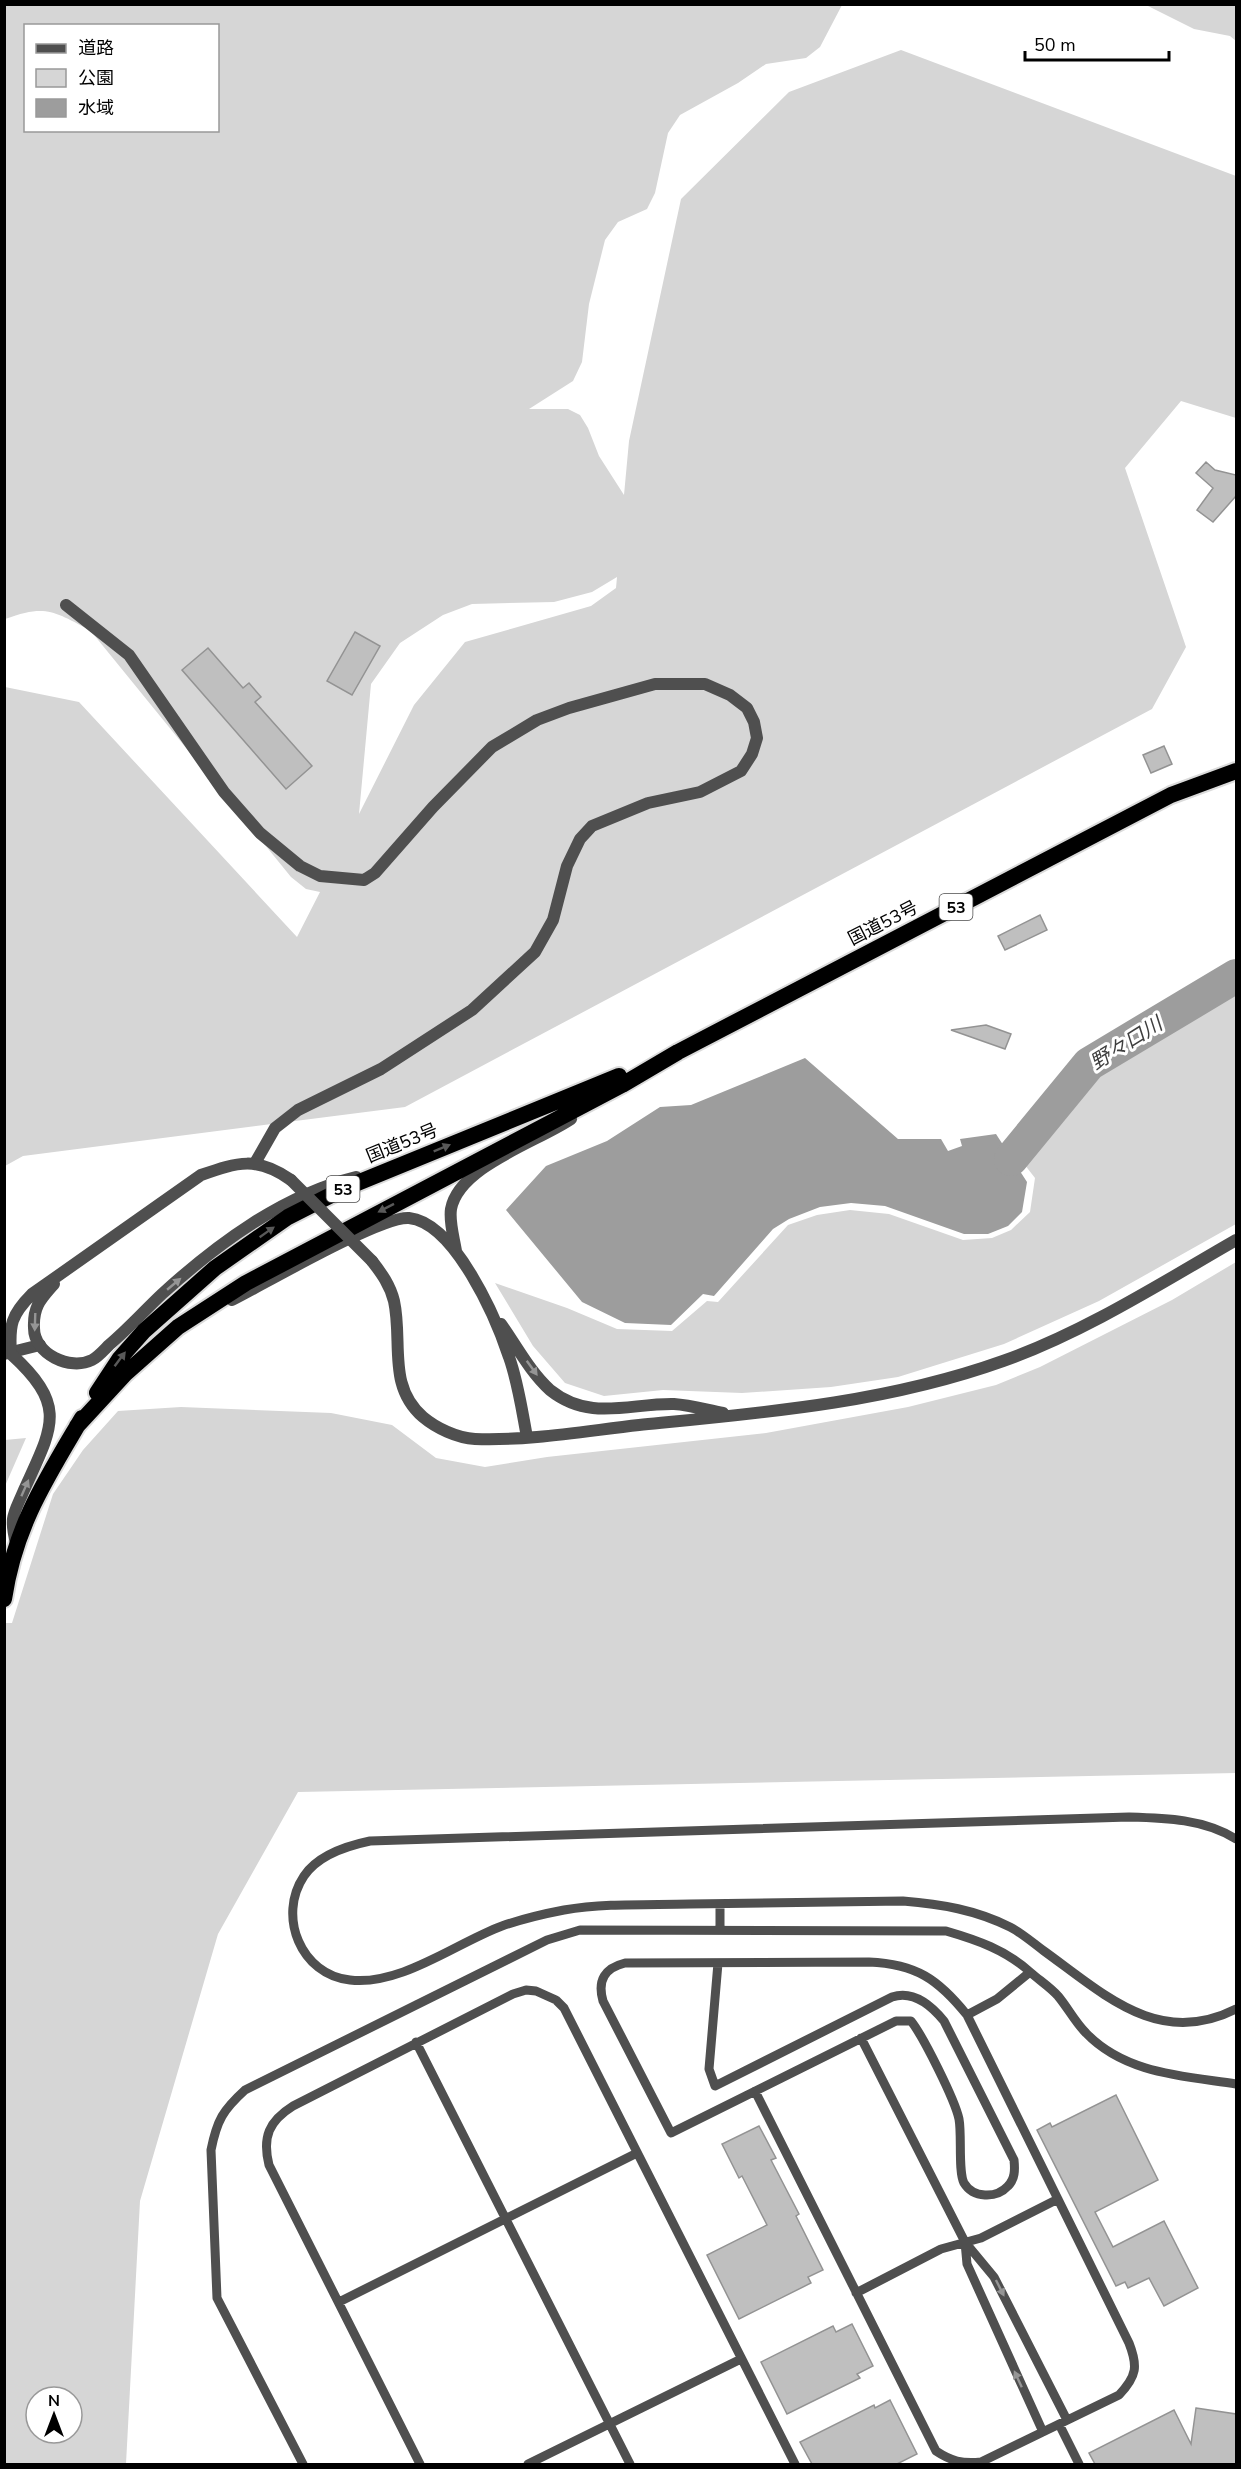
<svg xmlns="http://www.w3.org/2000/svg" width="1241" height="2469" font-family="'Nunito Sans','Noto Sans JP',sans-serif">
	<rect width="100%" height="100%" fill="#fff"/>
	<path fill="#d6d6d6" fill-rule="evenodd" d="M 4,5 L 842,5 L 820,47 L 806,58 L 766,64 L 738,83 L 680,115 L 668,133 L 655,193 L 647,209 L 618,222 L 605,240 L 589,304 L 582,362 L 573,381 L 529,409 L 568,409 L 580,415 L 588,428 L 599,456 L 624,495 L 629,441 L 681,199 L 789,92 L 901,50 L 1236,176 L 1236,418 L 1181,401 L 1125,468 L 1186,647 L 1152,709 L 405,1107 L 23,1156 L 5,1166 L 5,687 L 79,702 L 297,937 L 320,892 L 306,889 L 291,877 L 90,630 C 53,611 46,604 5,619 ZM 26,26 L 218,26 L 218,130 L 26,130 ZM 617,577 L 616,588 L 591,606 L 465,642 L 414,705 L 359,814 L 371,684 L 400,643 L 443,615 L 472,604 L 554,602 L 592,592 Z
		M 1146,5 L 1236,5 L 1236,41 L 1230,36 L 1194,29 Z
		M 1236,988 L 1236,1224 L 1099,1301 L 1004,1344 L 898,1377 L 831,1387 L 742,1393 L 663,1390 L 604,1396 L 565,1383 L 533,1346 L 495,1283 L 567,1308 L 617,1329 L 672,1331 L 707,1301 L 718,1302 L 788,1225 L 817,1215 L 850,1210 L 889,1214 L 963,1240 L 992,1238 L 1011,1230 L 1030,1212 L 1035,1178 L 1021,1160 L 1098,1068 Z
		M 1236,1262 L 1236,1773 L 298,1792 L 218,1934 L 140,2201 L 126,2464 L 5,2464 L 5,1623 L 12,1623 L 53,1494 L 83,1450 L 118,1411 L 181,1407 L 331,1413 L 392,1425 L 436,1458 L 485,1467 L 547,1457 L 766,1433 L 908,1407 L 996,1385 L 1040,1367 L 1172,1300 ZM 36,2397 L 72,2397 L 72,2433 L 36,2433 Z
		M 26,1438 L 5,1486 L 5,1440 Z"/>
	<path fill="#9d9d9d" d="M 805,1058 L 898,1139 L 941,1139 L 948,1151 L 962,1146 L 960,1139 L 996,1134 L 1027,1182 L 1022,1212 L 1008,1226 L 988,1234 L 964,1234 L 885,1206 L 851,1203 L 820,1207 L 789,1219 L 773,1229 L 714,1296 L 703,1294 L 671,1325 L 625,1323 L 582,1302 L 506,1210 L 546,1166 L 607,1141 L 660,1107 L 691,1105 Z"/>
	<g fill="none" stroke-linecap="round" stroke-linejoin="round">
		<path stroke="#9d9d9d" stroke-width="34" d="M 1011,1159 L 1089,1064 L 1236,976"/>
	</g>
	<path fill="#bfbfbf" stroke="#939393" stroke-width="1.5" d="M 1206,462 L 1215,470 L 1236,475 L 1236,496 L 1213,522 L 1197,510 L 1213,488 L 1196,473 Z
		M 355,632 L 380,646 L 352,695 L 327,681 Z
		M 208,648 L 243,688 L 249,683 L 261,697 L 255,702 L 312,766 L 286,789 L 182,670 Z
		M 1164,746 L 1172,764 L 1151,773 L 1143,755 Z
		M 1040,915 L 1047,930 L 1005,950 L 998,936 Z
		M 986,1025 L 1011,1034 L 1005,1049 L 951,1030 Z
		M 1116,2095 L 1158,2180 L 1095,2212 L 1113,2247 L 1164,2221 L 1198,2288 L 1164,2306 L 1149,2278 L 1128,2288 L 1125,2282 L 1116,2286 L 1037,2130 L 1050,2123 L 1052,2127 Z
		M 759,2126 L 776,2158 L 771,2160 L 799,2214 L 796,2216 L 823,2270 L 808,2277 L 811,2283 L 739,2319 L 707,2255 L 767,2225 L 742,2176 L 739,2178 L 722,2144 Z
		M 852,2324 L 873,2366 L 857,2374 L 860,2378 L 787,2414 L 761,2362 L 833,2326 L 836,2332 Z
		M 890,2400 L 917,2454 L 897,2464 L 812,2464 L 800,2442 L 874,2405 L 875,2408 Z
		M 1196,2408 L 1236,2414 L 1236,2464 L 1095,2464 L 1089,2453 L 1174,2410 L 1191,2444 Z"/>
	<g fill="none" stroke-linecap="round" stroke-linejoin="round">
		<defs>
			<path id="trunk" d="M 97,1393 L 120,1358 L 144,1331 L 215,1268 L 288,1217 L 345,1188 L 619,1076
				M 77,1426 L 125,1374 L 178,1327 L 246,1283 L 622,1085 L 678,1052 L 1171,795 L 1236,771
				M 4,1599 C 15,1526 46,1479 82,1418"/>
		</defs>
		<use href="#trunk" stroke="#dbdbdb" stroke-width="20"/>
		<path stroke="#4f4f4f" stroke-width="9" d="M 1236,1839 C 1204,1819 1166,1818 1129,1817 L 370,1841 C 346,1846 318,1855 304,1876 C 277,1916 301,1975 350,1980 C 401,1986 456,1943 502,1926 C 522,1919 543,1914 564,1910 C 605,1903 648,1905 690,1904 C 761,1903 832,1902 903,1901 C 941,1904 976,1910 1010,1927 C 1022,1933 1033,1943 1044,1951 C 1105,1995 1159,2048 1236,2009
			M 720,1904 L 720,1930
			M 718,1963 L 709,2069 L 715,2086 L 892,1997 C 913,1990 931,2005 944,2021 L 1014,2160 C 1015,2170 1015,2179 1008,2186 C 996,2199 973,2198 964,2183 C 958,2172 962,2135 959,2119 C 955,2100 923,2036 911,2021 L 896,2021 L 671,2133 L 603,2001 C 597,1980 605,1968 625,1963 L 869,1962 C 916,1964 938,1979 967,2015
			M 1030,1972 C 1039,1980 1050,1987 1058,1996 C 1068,2008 1075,2022 1086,2033 C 1125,2074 1184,2076 1236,2084
			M 861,2038 L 965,2242 L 994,2277 L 1067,2420
			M 416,2042 L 630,2464
			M 965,2242 L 967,2264 L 1043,2432
			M 856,2293 L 941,2249 L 981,2238 L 1058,2199
			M 339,2302 L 637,2153
			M 1059,2424 L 1079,2464
			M 303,2464 L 217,2298 L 211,2150 C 217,2120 223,2110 245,2090 L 547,1940 L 580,1930 L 946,1931 C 977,1940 1006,1950 1030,1972 L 997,1999 L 967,2015 L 1129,2343 C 1138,2366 1137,2376 1119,2395 L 981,2462 C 962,2464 951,2461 936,2451 L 755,2091
			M 420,2464 L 269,2165 C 262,2137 269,2121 293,2106 L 513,1994 L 526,1990 L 536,1991 L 556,2000 L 564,2008 L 795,2464
			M 528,2464 L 741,2359"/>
		<path stroke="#4f4f4f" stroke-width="12" d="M 66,605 L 129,655 L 224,792 L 260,833 L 300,866 L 320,876 L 364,880 L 375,873 L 433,807 L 492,747 L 537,720 L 569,708 L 655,684 L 705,684 L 730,695 L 747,708 L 754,722 L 757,738 L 752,754 L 741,771 L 700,792 L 648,803 L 592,826 L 580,839 L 567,866 L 553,920 L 535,952 L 472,1010 L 381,1069 L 298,1110 L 275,1128 L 255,1163
			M 4,1354 L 40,1345"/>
		<path stroke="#4f4f4f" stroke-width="12" d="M 456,1251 C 454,1238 449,1222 451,1209 C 459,1166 537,1142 571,1119
			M 372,1261 C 382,1274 390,1285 394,1301 C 403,1342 387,1386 423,1417 C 436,1428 457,1438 475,1439 C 529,1441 585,1431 639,1425 C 762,1413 886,1403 1003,1361 C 1083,1333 1163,1282 1236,1240
			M 54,1284 C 41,1299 33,1306 34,1328 C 34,1354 70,1371 92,1360 C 98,1357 104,1350 109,1345 C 128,1329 144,1311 162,1294 C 217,1244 283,1195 356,1177
			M 232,1300 C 264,1284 380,1216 409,1218 C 455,1223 496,1318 509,1357 C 518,1382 522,1411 527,1437
			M 501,1324 C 516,1345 530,1372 550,1390 C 590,1422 630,1403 674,1404 C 690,1405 707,1410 723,1413
			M 16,1543 C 9,1516 14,1514 24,1490 C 53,1426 68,1406 11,1354 C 9,1325 11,1315 32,1294 L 201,1175 C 238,1162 257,1156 291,1180"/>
		<use href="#trunk" stroke="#000" stroke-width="16"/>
		<path stroke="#4f4f4f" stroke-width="12" d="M 291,1180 L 372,1261"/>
	</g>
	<defs><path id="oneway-solid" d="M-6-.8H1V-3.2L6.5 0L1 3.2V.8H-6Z" transform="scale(1.5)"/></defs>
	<g fill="#595959">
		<use href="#oneway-solid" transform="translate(442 1148) rotate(-22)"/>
		<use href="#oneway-solid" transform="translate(386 1208) rotate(153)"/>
		<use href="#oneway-solid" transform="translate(267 1232) rotate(-35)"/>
		<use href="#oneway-solid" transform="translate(120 1359) rotate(-53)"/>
	</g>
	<g fill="#959595">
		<use href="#oneway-solid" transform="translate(174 1284) rotate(-40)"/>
		<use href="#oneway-solid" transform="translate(35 1322) rotate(92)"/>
		<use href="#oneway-solid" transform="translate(532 1368) rotate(54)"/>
		<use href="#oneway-solid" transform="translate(25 1488) rotate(-66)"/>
		<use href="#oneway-solid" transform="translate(1000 2288) rotate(63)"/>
		<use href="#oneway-solid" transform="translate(1018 2379) rotate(-115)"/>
	</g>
	<g text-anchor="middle" stroke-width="6" stroke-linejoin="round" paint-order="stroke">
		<g fill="#fff" stroke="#4c4c4c" stroke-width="1.5">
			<rect x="939.5" y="894" width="33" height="26" rx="4.5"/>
			<rect x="326.5" y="1176" width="33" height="26" rx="4.5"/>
		</g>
		<g font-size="16" font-weight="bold" fill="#000">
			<text x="956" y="913">53</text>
			<text x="343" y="1195">53</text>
		</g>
		<g font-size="18" fill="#000" stroke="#fff">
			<text transform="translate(883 923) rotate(-27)" y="6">国道53号</text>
			<text transform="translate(402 1143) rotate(-22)" y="6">国道53号</text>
		</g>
		<g font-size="20" font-style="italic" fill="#3e3e3e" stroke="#fff">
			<text transform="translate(1126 1043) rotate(-32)" y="7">野々口川</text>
		</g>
	</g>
	<rect width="1241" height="2469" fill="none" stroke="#000000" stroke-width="12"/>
	<rect x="24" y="24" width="195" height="108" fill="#ffffff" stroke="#999999" stroke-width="1.5"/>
	<rect x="36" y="44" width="30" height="9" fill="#4f4f4f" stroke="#999999" stroke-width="1.5"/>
	<text x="78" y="54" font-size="18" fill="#000000">道路</text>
	<rect x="36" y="69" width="30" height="18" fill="#d6d6d6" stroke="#999999" stroke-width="1.5"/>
	<text x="78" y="84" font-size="18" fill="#000000">公園</text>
	<rect x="36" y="99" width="30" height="18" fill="#9d9d9d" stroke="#999999" stroke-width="1.5"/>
	<text x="78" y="114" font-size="18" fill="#000000">水域</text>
	<g transform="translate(54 2415)"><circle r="28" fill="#ffffff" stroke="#999999" stroke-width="1.5"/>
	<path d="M0-4.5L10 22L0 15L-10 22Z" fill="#000000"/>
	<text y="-9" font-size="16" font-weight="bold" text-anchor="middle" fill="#000000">N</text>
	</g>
	<path d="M1025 51v9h144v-9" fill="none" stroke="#000000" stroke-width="3"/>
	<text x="1034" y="51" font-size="18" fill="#000000" stroke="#ffffff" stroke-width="4.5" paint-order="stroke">50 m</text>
</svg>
